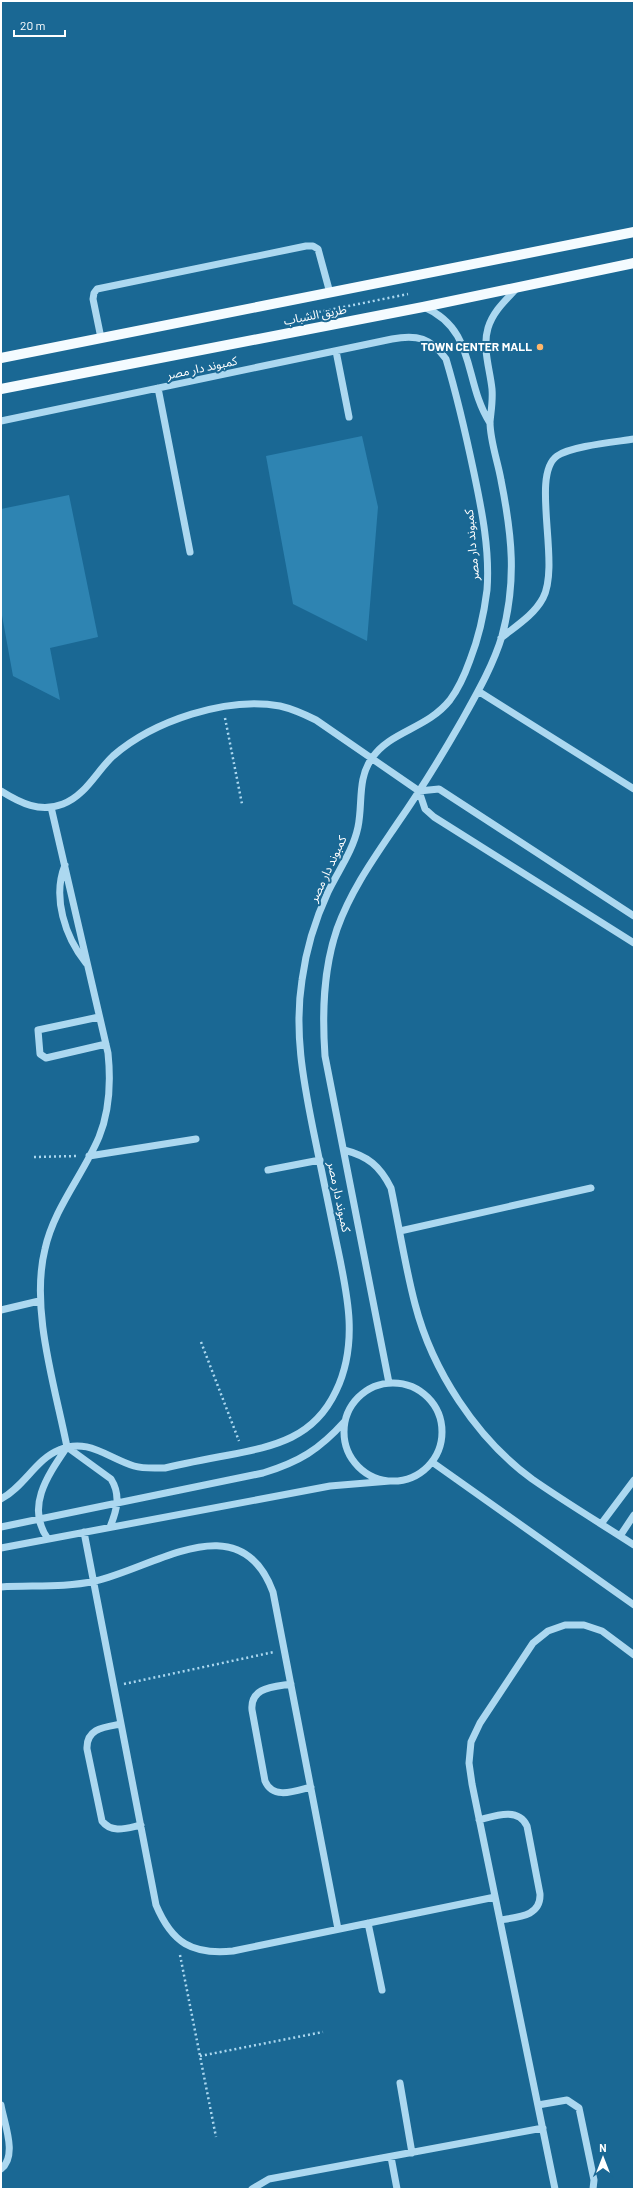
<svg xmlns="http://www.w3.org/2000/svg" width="635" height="2190" font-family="Barlow,'Noto Sans Arabic',sans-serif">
	<rect width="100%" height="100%" fill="#1a6894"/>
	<path fill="#2e84b2" d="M 362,436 L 378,507 L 367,641 L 293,604 L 266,456 Z
		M 69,495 L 98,637 L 50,648 L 60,700 L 13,676 L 1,610 L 1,509 Z"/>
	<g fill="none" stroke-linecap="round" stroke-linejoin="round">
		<path stroke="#acd8f0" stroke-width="2.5" stroke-dasharray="2 3" stroke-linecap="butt" d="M 309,314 L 408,294
			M 225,718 L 242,804
			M 34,1157 L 77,1156
			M 201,1342 L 239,1441
			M 124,1684 L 274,1652
			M 180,1955 L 216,2137
			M 200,2056 L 323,2032"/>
		<path stroke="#acd8f0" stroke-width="7" d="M 424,307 C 477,330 463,381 490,423
			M 101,338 L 93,299 L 94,293 L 97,289 L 306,246 L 313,246 L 318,249 L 330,293
			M 336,351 L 349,417
			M 158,388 L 190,552
			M 1,421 L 392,339 C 417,334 431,338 446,359 C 457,396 466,435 474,473 C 482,511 490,551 487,590 C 484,614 479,637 470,660 C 465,674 459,688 450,700 C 427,729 390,731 372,758 C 357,779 363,803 358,827 C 353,851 338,871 328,892 C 315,920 306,950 302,980 C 294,1031 303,1079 313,1129 C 320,1163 327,1197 334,1231 C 345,1285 361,1339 336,1391 C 314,1438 275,1446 229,1455 C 207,1459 186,1463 165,1468 C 154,1468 144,1469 134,1466 C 108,1458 87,1437 59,1450 C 36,1459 24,1487 1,1499
			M 501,638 C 516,626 534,615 543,598 C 561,564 530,475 557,456 C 571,446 615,442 634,439
			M 478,691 L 634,789
			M 1,791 C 20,803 40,813 63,804 C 86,795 96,772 113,756 C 153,721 227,696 280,706 C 293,709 304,714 316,720 L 419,791 L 439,789 L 634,916
			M 419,791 L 425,809 L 434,817 L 634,943
			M 65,865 C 52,897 65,937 86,963
			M 99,1017 L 38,1030 L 40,1054 L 46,1058 L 106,1044
			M 344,1150 C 368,1156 380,1166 391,1188 C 399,1226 405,1266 415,1304 C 432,1370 476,1438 532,1479 C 565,1502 600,1523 634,1545
			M 89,1156 L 196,1139
			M 268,1170 L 320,1160
			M 400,1231 L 591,1188
			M 1,1310 L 39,1301
			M344 1432a49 49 0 1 1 98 0a49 49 0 1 1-98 0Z
			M 389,1383 L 325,1056 C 322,1013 323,970 337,929 C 351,890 374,858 397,824 C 420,791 441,757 461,722 C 476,695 493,666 502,636 C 517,581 512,535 501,480 C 498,462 490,441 490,422 C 491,411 493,401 492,389 C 490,369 482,348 488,328 C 493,311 506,300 517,288
			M 67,1447 L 111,1479 C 121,1495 117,1510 110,1527
			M 432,1462 L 634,1605
			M 601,1524 L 634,1480
			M 1,1527 L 263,1473 C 299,1462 319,1450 345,1421
			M 84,1532 L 156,1905 C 172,1943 192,1955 233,1951 L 495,1897
			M 620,1536 L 634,1515
			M 48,1539 C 25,1507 48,1475 67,1447 C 55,1386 30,1309 45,1249 C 54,1208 83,1175 99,1137 C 110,1110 111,1082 108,1053 L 51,807
			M 1,1548 L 330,1486 L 390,1481
			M 1,1587 C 32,1585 64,1588 95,1581 C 156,1567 240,1503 273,1592 L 338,1929
			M 291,1684 C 273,1687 250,1687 252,1710 L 265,1781 C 273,1800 295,1791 311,1787
			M 121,1724 C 105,1727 86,1728 87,1749 L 102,1821 C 112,1834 127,1828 141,1825
			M 479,1820 C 495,1816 518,1807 527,1826 L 540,1894 C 541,1917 517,1917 500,1920
			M 368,1923 L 382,1990
			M 400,2083 L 412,2153
			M 1,2105 C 4,2123 18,2156 1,2169
			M 538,2105 L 567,2100 L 579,2108 L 594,2180 L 593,2189
			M 391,2157 L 397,2189
			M 252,2189 L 269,2179 L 543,2128
			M 555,2189 L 472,1784 L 469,1763 L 471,1742 L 480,1723 L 533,1643 L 548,1631 L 565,1625 L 584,1625 L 602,1631 L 634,1655"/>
		<path stroke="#f4fbff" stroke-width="10" d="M 1,358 L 634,232
			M 1,389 L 423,307 L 634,263"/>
	</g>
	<circle fill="#ffb66a" stroke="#1a6894" stroke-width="1.5" cx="540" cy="347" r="4"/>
	<g text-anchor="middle" stroke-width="4" stroke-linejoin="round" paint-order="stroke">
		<g font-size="12" fill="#fff" stroke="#1a6894">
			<text transform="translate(315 315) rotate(-11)" y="4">طريق الشباب</text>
			<text transform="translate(202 368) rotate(-12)" y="4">كمبوند دار مصر</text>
			<text transform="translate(472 545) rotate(-95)" y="4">كمبوند دار مصر</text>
			<text transform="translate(328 869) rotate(-65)" y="4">كمبوند دار مصر</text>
			<text transform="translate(339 1197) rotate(78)" y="4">كمبوند دار مصر</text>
		</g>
		<g font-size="12" font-weight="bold" fill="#fff" stroke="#1a6894" text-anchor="end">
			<text x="532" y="351">TOWN CENTER MALL</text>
		</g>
	</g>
	<rect width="635" height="2190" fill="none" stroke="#ffffff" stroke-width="4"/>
	<g transform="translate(603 2158)" stroke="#1a6894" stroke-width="3" paint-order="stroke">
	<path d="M0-3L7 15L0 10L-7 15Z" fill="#ffffff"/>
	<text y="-6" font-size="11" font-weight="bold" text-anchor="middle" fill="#ffffff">N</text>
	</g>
	<path d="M14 30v6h51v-6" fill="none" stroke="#ffffff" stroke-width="2"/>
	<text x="20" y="30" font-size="12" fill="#ffffff" stroke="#1a6894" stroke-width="3" paint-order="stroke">20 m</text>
</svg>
